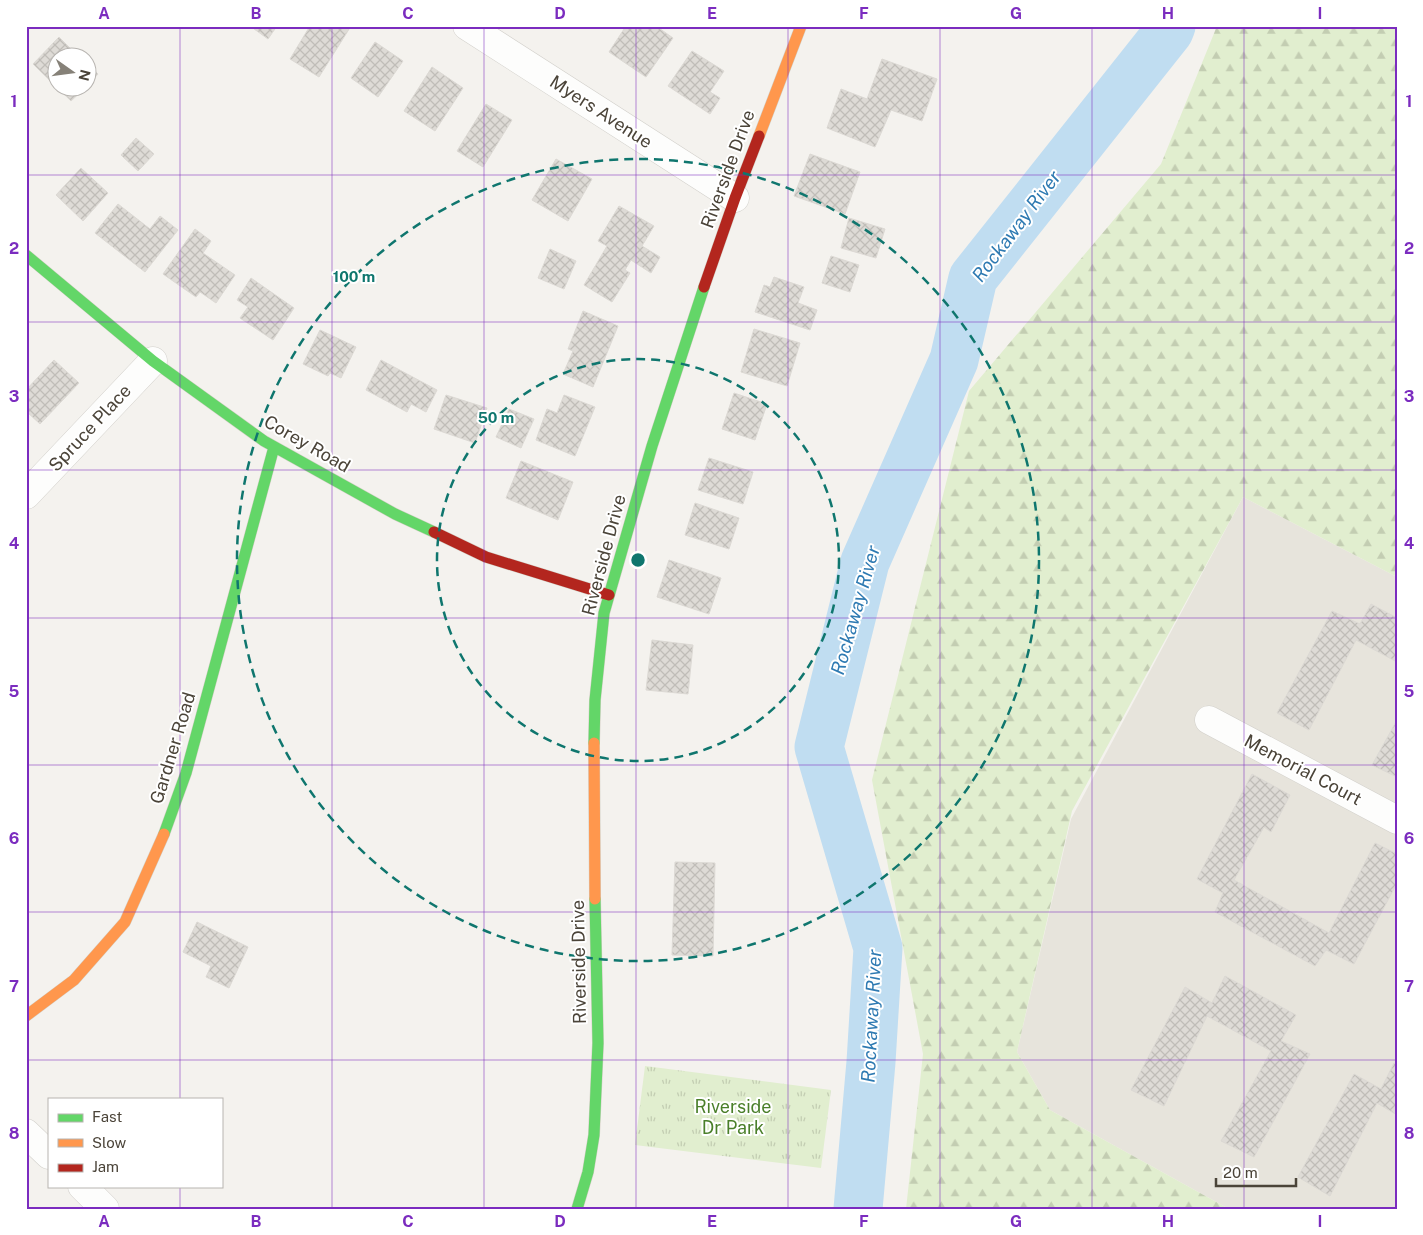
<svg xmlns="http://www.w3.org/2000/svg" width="1423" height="1235" font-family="'Public Sans',sans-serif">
	<defs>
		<pattern id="forest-firs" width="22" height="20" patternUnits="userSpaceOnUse" patternTransform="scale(1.25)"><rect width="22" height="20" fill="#e1eecf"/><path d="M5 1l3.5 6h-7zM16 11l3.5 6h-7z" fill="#c3cdb2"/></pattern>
		<pattern id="park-tufts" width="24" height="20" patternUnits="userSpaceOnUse" patternTransform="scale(1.25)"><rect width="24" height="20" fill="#e1eecf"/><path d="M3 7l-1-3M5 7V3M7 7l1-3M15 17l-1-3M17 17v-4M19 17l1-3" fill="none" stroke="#c3cdb2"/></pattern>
		<pattern id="building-cross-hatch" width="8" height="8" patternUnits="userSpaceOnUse" patternTransform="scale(1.25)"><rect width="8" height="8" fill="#dedbd6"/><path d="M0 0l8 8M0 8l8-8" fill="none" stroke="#c0bdb8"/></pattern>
	</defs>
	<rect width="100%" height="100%" fill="#f4f2ee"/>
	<path fill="#e7e4dc" d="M 1243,497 L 1397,577 L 1397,1209 L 1229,1209 L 1050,1110 L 1017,1052 L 1071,819 Z"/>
	<path fill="url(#forest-firs)" d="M 1217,26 L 1397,26 L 1397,577 L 1243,497 L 1072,811 L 1017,1052 L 1050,1110 L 1229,1209 L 906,1209 L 923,1054 L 872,780 L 969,391 L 1161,164 Z"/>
	<path fill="url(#park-tufts)" d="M 645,1066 L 831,1090 L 821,1168 L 635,1145 Z"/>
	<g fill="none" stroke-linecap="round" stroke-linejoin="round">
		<path stroke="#c0ddf1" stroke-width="49" d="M 858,1209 L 871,1062 L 878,948 L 819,747 L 865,562 L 954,360 L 973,278 L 1169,31 L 1171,26"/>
	</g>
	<path fill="url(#building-cross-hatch)" stroke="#dcd9d4" d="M 250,26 L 277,26 L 268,39 Z
		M 310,26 L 351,26 L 319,77 L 290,59 Z
		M 626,26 L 656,26 L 673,38 L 646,77 L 609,52 Z
		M 59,37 L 80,58 L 58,58 L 58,88 L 85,88 L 71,101 L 33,64 Z
		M 375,42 L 403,61 L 378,97 L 351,78 Z
		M 692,51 L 724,71 L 710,92 L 720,98 L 710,114 L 668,86 Z
		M 882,59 L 937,79 L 922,121 L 891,110 L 875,147 L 827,128 L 841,89 L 867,99 Z
		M 88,65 L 98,74 L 88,85 Z
		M 432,67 L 463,88 L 435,131 L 404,111 Z
		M 486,104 L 512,120 L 483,167 L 457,151 Z
		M 136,138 L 154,154 L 138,171 L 121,155 Z
		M 810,154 L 860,172 L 845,214 L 794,196 Z
		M 556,159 L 592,179 L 568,221 L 532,200 Z
		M 81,168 L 108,193 L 83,221 L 56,195 Z
		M 118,204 L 150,229 L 160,216 L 178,230 L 145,272 L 95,233 Z
		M 619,206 L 654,226 L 642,246 L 660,257 L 651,273 L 631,260 L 625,270 L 630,273 L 612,302 L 584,285 L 607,246 L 598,241 Z
		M 849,218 L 885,229 L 876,258 L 841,248 Z
		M 195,229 L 211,241 L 203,253 L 235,275 L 216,303 L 200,292 L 196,297 L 163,274 Z
		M 550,249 L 576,261 L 564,289 L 538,278 Z
		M 831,256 L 859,265 L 850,292 L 822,283 Z
		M 774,277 L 804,287 L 798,303 L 817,310 L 810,330 L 755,312 L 764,285 L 770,287 Z
		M 251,278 L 294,308 L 273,340 L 240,318 L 248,307 L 237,300 Z
		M 583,311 L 618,326 L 593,387 L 563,374 L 573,351 L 568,349 Z
		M 754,329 L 800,343 L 787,386 L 741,372 Z
		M 320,330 L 356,347 L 341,378 L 330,373 L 328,376 L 303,364 Z
		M 54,360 L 79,383 L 40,424 L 26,411 L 26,390 Z
		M 381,360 L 437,390 L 426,412 L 411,404 L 407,412 L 366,390 Z
		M 734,393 L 767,404 L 755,440 L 722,429 Z
		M 446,395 L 487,408 L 475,443 L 434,429 Z
		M 564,395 L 595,407 L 575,456 L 536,440 L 547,409 L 557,413 Z
		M 509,409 L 534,419 L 521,448 L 496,437 Z
		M 709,458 L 753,472 L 743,504 L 698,490 Z
		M 521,461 L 573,482 L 558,520 L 506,498 Z
		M 695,503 L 739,518 L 729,549 L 685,535 Z
		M 669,560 L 721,578 L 709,614 L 657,597 Z
		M 1371,604 L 1397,618 L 1397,662 L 1356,640 L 1309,730 L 1277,713 L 1332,611 L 1360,624 Z
		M 652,640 L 693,645 L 688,694 L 646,690 Z
		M 1397,720 L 1397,777 L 1372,765 Z
		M 1252,774 L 1290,795 L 1271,832 L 1264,827 L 1234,880 L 1329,933 L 1375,843 L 1397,854 L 1397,883 L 1354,964 L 1326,950 L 1315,966 L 1215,912 L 1223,893 L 1197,879 Z
		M 675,862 L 715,863 L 713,956 L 672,955 Z
		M 197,922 L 248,947 L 229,988 L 206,977 L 211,966 L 183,952 Z
		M 1225,976 L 1296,1015 L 1281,1041 L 1310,1054 L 1254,1157 L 1221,1141 L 1271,1051 L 1207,1016 L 1164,1106 L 1131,1090 L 1185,987 L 1212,1003 Z
		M 1394,1063 L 1397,1065 L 1397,1115 L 1377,1103 L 1330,1196 L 1298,1177 L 1354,1074 L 1381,1089 Z"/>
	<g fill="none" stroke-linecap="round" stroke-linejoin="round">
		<defs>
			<path id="street" d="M 467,26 L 735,198
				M 26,495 L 153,361
				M 1209,720 L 1397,820
				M 26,1133 L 49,1155
				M 82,1186 L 105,1209"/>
			<path id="fast" d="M 26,255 L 153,361 L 264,441 L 395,514 L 434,532
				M 594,743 L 595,700 L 604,613 L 652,446 L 704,287
				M 164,834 L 186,773 L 274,447
				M 577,1209 L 588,1172 L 594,1135 L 598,1043 L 595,899"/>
			<path id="slow" d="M 759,136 L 801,26
				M 594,743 L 595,899
				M 26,1016 L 74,980 L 125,922 L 164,834"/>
			<path id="jam" d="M 704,287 L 735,198 L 759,136
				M 434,532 L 486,557 L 609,595"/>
		</defs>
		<use href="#street" stroke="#d2d0cb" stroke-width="29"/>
		<use href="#fast" stroke="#d3cfc5" stroke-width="12"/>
		<use href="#slow" stroke="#d3cfc5" stroke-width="12"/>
		<use href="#jam" stroke="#d3cfc5" stroke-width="12"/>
		<use href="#street" stroke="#fdfdfc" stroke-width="28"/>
		<use href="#fast" stroke="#63d668" stroke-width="11"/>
		<use href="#slow" stroke="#ff974d" stroke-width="11"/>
		<use href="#jam" stroke="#b3261e" stroke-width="11"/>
	</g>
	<path fill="none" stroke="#7b2cbf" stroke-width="1" stroke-opacity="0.55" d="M 180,26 L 180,1099M 332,26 L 332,1209M 484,26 L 484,1209M 636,26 L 636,1209M 788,26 L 788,1209M 940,26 L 940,1209M 1092,26 L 1092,1209M 1244,26 L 1244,1209M 26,175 L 1397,175M 26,322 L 1397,322M 26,470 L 1397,470M 26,618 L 1397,618M 26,765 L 1397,765M 26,912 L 1397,912M 26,1060 L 1397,1060M 180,1186 L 180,1209"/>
	<g fill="none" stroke="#0f766e" stroke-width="2.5" stroke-dasharray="9 6">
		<circle cx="638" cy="560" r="201"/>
		<circle cx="638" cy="560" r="401"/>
	</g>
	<g text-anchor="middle" stroke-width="4" stroke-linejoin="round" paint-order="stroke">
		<g font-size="18" fill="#4b4439" stroke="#fff">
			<text transform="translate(601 112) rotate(33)" y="6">Myers Avenue</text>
			<text transform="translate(728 169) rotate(-70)" y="6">Riverside Drive</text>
			<text transform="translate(90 428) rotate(-47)" y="6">Spruce Place</text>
			<text transform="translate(307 444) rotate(30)" y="6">Corey Road</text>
			<text transform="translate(604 555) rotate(-75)" y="6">Riverside Drive</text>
			<text transform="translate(173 748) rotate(-73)" y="6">Gardner Road</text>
			<text transform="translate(1303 770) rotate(28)" y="6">Memorial Court</text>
			<text transform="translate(579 962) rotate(-91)" y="6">Riverside Drive</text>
		</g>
		<g font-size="18" fill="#4a7f2a" stroke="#fff">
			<text x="733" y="1113">Riverside<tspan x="733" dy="21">Dr Park</tspan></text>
		</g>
		<g font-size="19" font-style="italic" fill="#2e7ab2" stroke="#fff">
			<text transform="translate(1016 226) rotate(-53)" y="7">Rockaway River</text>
			<text transform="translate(855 610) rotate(-74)" y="7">Rockaway River</text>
			<text transform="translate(871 1016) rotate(-87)" y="7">Rockaway River</text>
		</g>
	</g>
	<circle cx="638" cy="560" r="8" fill="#0f766e" stroke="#fff" stroke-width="2.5"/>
	<g font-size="15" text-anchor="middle" font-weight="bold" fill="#0f766e" stroke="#fff" stroke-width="4" stroke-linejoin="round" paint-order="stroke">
		<text x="354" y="282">100 m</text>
		<text x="496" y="423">50 m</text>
	</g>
	<rect width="1423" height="1235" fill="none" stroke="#ffffff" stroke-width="55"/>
	<rect x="48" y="1098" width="175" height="90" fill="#ffffff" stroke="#b7b4b0"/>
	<rect x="58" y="1114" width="25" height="8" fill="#63d668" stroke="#b7b4b0"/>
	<text x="92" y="1122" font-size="15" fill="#4b4439">Fast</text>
	<rect x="58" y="1139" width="25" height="8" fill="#ff974d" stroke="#b7b4b0"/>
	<text x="92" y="1148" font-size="15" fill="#4b4439">Slow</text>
	<rect x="58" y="1164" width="25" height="8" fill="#b3261e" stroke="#b7b4b0"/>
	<text x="92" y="1172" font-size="15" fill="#4b4439">Jam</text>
	<g transform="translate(72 72) rotate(104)"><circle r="24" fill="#ffffff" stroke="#b7b4b0"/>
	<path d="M0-4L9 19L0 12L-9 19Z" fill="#868178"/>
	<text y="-8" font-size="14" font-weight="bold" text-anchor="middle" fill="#4b4439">N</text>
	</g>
	<path d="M1216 1178v8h80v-8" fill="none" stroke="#4b4439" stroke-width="2.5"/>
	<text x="1223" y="1178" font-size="15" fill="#4b4439" stroke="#ffffff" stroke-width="4" paint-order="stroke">20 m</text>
	<rect x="28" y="28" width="1368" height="1180" fill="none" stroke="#7b2cbf" stroke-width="2"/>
	<g font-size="16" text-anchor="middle" font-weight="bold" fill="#7b2cbf">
		<text x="104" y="19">A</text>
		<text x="256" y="19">B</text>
		<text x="408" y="19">C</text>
		<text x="560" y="19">D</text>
		<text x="712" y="19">E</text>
		<text x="864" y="19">F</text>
		<text x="1016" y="19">G</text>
		<text x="1168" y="19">H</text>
		<text x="1320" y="19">I</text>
		<text x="14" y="107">1</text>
		<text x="1409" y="107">1</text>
		<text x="14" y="254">2</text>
		<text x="1409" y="254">2</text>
		<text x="14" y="402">3</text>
		<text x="1409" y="402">3</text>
		<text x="14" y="549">4</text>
		<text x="1409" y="549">4</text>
		<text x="14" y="697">5</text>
		<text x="1409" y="697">5</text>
		<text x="14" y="844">6</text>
		<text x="1409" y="844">6</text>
		<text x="14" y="992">7</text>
		<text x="1409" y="992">7</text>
		<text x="14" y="1139">8</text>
		<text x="1409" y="1139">8</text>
		<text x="104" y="1227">A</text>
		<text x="256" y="1227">B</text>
		<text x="408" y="1227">C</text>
		<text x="560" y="1227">D</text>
		<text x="712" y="1227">E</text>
		<text x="864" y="1227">F</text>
		<text x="1016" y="1227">G</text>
		<text x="1168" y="1227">H</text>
		<text x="1320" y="1227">I</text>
	</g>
</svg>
